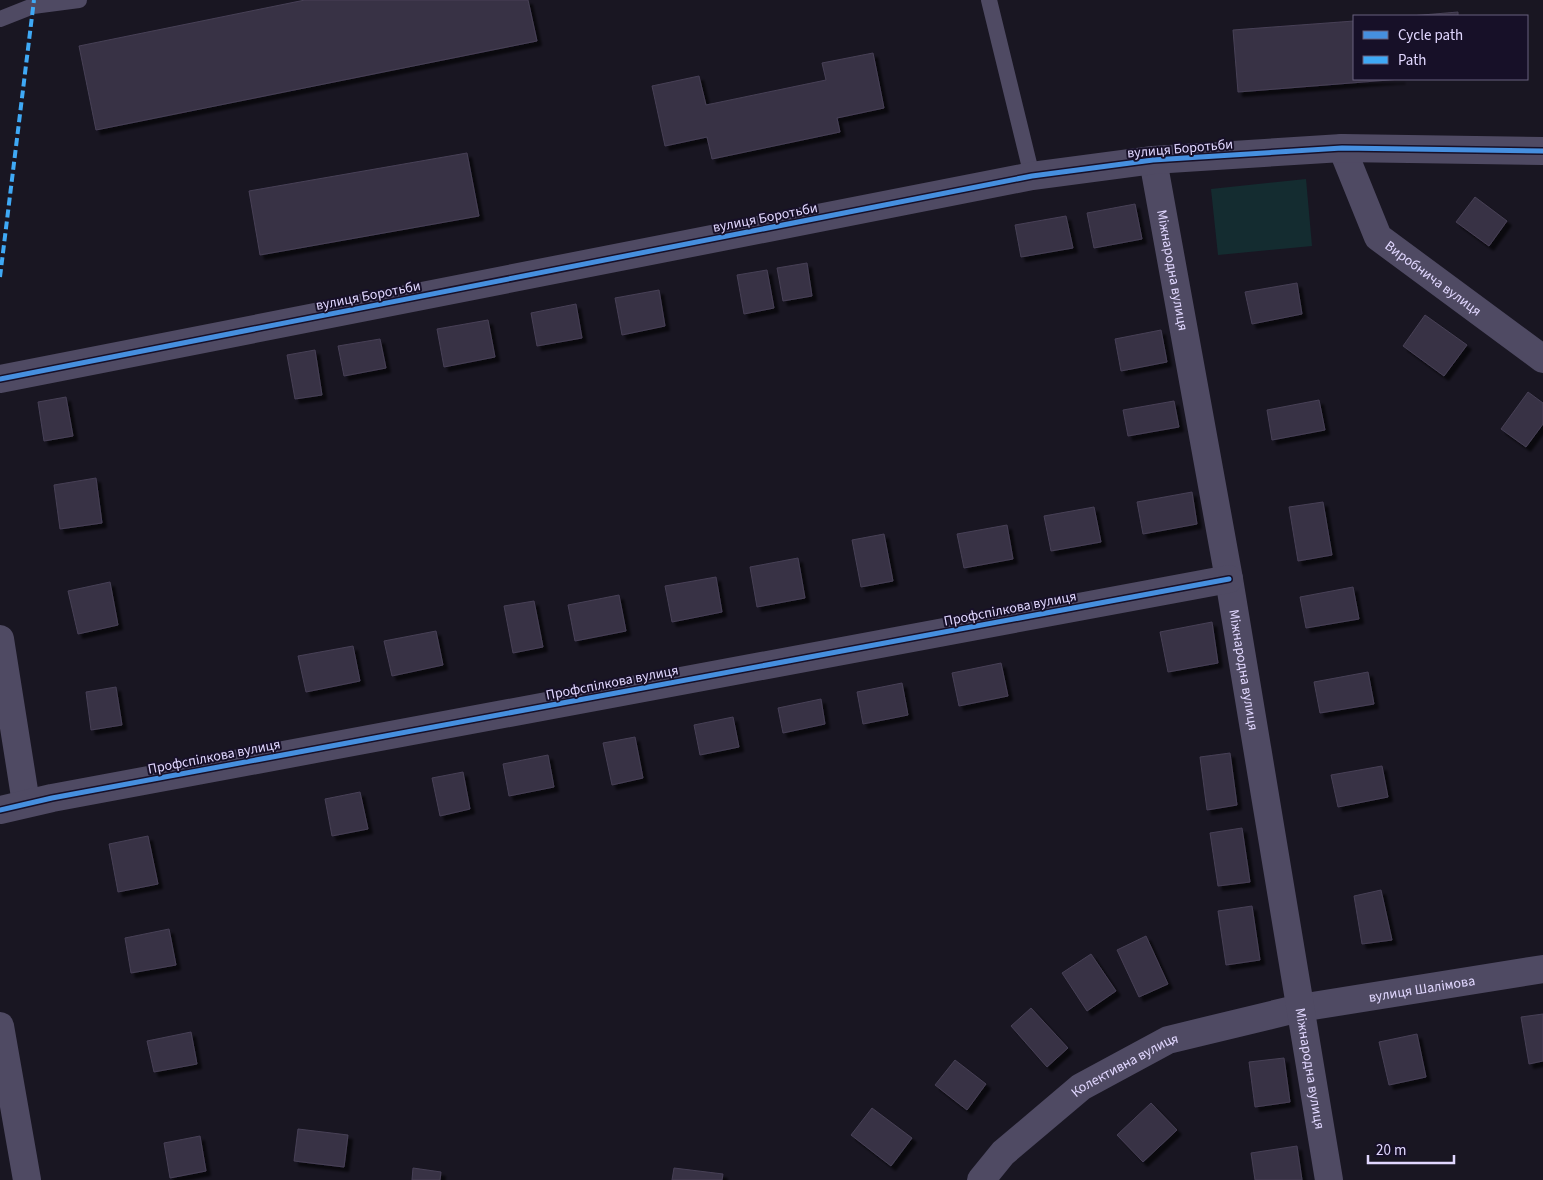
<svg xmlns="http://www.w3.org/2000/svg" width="1543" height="1180" font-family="'Source Sans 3',sans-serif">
	<defs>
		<filter id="shadow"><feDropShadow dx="4.5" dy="4.5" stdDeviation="1" flood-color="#0009"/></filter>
	</defs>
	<rect width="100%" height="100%" fill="#191622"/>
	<path fill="#142c30" d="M 1306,179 L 1312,246 L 1218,255 L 1211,189 Z"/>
	<path fill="#393344" stroke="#474056" filter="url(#shadow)" d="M 305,0 L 528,0 L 537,41 L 96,130 L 79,46 Z
		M 1458,12 L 1458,16 L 1410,16 Z
		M 1354,21 L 1354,79 L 1401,79 L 1238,92 L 1233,30 Z
		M 873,53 L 884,108 L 837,118 L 840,132 L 712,159 L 707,137 L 665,146 L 652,86 L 699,76 L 706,105 L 826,80 L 822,63 Z
		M 467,153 L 479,216 L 260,255 L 249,191 Z
		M 1475,197 L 1507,221 L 1489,246 L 1456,222 Z
		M 1135,204 L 1142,239 L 1094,248 L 1087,213 Z
		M 1066,216 L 1073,248 L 1021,257 L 1015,225 Z
		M 807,263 L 812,296 L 783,301 L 777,268 Z
		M 767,270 L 774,308 L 744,314 L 737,275 Z
		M 1297,283 L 1302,314 L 1252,324 L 1245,292 Z
		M 659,290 L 665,326 L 622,335 L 615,298 Z
		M 576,304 L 582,338 L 537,346 L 531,313 Z
		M 1425,315 L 1467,345 L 1444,376 L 1403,346 Z
		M 488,320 L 495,357 L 444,367 L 437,329 Z
		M 1161,330 L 1167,362 L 1121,371 L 1115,339 Z
		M 380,339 L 386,368 L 344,376 L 338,346 Z
		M 315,350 L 322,395 L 295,399 L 287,355 Z
		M 1528,392 L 1543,403 L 1543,424 L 1526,447 L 1501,429 Z
		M 66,397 L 73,436 L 44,441 L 38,402 Z
		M 1319,400 L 1325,430 L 1272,440 L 1267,410 Z
		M 1174,401 L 1179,427 L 1128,436 L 1123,410 Z
		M 96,478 L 102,523 L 60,529 L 54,485 Z
		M 1192,492 L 1197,524 L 1143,534 L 1137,502 Z
		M 1323,502 L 1332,555 L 1298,561 L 1289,507 Z
		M 1094,507 L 1101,542 L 1051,551 L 1044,516 Z
		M 1007,525 L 1013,559 L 964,568 L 957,534 Z
		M 884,534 L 893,581 L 861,587 L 852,540 Z
		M 798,558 L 805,598 L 757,607 L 750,567 Z
		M 716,577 L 722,612 L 672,622 L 665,586 Z
		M 110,582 L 118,625 L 78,634 L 68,591 Z
		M 1353,587 L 1359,619 L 1306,628 L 1300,597 Z
		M 619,595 L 626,631 L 575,641 L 568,605 Z
		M 534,601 L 543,647 L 513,653 L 504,606 Z
		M 1212,622 L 1218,663 L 1168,672 L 1160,632 Z
		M 436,631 L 443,665 L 392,676 L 384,641 Z
		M 353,646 L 360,681 L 306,692 L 298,656 Z
		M 1001,663 L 1008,696 L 959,706 L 952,673 Z
		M 1368,672 L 1374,704 L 1320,713 L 1314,682 Z
		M 902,683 L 908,715 L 863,724 L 857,692 Z
		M 116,687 L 122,725 L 91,730 L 86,692 Z
		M 821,699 L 825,724 L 783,733 L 778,708 Z
		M 733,717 L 739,747 L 700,755 L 694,725 Z
		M 635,737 L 643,778 L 612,785 L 603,743 Z
		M 1230,753 L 1237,805 L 1207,810 L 1200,757 Z
		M 548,755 L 554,787 L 509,796 L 503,764 Z
		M 1382,766 L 1388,797 L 1338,807 L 1331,775 Z
		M 463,772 L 470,809 L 440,816 L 432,778 Z
		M 360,792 L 368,829 L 332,836 L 325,799 Z
		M 1242,828 L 1250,882 L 1218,886 L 1210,833 Z
		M 148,836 L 158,884 L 118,892 L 109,844 Z
		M 1381,890 L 1392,940 L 1362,944 L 1354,896 Z
		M 1252,906 L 1260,960 L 1226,965 L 1218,911 Z
		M 169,929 L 176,965 L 131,973 L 125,938 Z
		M 1146,936 L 1168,984 L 1139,997 L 1117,950 Z
		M 1091,954 L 1116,991 L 1087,1011 L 1062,973 Z
		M 1031,1008 L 1068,1048 L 1047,1067 L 1011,1026 Z
		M 1543,1014 L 1543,1061 L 1529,1064 L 1521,1017 Z
		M 191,1032 L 197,1064 L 154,1072 L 147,1041 Z
		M 1417,1034 L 1426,1077 L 1389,1085 L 1379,1042 Z
		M 1284,1058 L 1290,1102 L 1255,1107 L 1249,1062 Z
		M 955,1060 L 986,1084 L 967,1110 L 935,1085 Z
		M 1151,1103 L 1177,1130 L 1143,1162 L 1117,1135 Z
		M 872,1108 L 912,1138 L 891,1166 L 851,1135 Z
		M 298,1129 L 348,1135 L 344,1167 L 294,1161 Z
		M 200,1136 L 206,1171 L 170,1178 L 164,1143 Z
		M 1297,1146 L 1302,1180 L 1255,1180 L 1251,1153 Z
		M 413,1168 L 441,1172 L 440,1180 L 412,1180 Z
		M 674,1168 L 723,1174 L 722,1180 L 672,1180 Z"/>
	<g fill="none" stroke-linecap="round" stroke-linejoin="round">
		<path stroke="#4f4a63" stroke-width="16" d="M 989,0 L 1032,176
			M 0,19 L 33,6 L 79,0"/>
		<g stroke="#4f4a63" stroke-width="28">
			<path id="s1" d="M 1342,148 L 1378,237 L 1543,359"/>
			<path d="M 0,1026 L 27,1180"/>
			<path id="s2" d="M 981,1180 L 1003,1153 L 1081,1087 L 1168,1040 L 1300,1008 L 1543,969"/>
		</g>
		<g stroke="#4f4a63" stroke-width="28">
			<path id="s3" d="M 1153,160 L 1229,579 L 1329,1180"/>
			<path d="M 0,379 L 1032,176 L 1153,160 L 1342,148 L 1543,151"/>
			<path d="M 0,639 L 26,803"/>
			<path d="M 0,810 L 52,798 L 1229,579"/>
		</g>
		<path stroke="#3fa9f5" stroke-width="4" stroke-dasharray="8 4" stroke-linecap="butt" d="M 0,277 L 34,0"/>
		<defs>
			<path id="cycleway" d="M 0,379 L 1032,176 L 1153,160 L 1342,148 L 1543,151
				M 0,810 L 52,798 L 1229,579"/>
		</defs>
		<use href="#cycleway" stroke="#171028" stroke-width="8"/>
		<use href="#cycleway" stroke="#468fdf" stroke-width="5"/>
	</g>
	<g text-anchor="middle" stroke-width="4" stroke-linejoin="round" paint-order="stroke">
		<g font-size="14" fill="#e1d7ff" stroke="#171028">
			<text transform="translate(1180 148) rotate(-5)" y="5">вулиця Боротьби</text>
			<text transform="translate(765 217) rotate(-11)" y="5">вулиця Боротьби</text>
			<text dy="5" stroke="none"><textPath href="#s3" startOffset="112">Міжнародна вулиця</textPath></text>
			<text dy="5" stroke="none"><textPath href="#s1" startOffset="165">Виробнича вулиця</textPath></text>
			<text transform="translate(368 295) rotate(-11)" y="5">вулиця Боротьби</text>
			<text transform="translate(1010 608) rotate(-11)" y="5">Профспілкова вулиця</text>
			<text dy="5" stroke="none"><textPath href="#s3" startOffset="518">Міжнародна вулиця</textPath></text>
			<text transform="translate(612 682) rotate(-11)" y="5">Профспілкова вулиця</text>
			<text transform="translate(214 756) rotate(-11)" y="5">Профспілкова вулиця</text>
			<text dy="5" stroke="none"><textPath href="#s2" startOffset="495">вулиця Шалімова</textPath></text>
			<text dy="5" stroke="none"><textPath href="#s2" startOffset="186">Колективна вулиця</textPath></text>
			<text dy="5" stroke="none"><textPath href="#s3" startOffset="922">Міжнародна вулиця</textPath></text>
		</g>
	</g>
	<rect x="1353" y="15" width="175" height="65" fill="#171028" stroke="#68607e"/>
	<rect x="1363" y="31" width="25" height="8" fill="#468fdf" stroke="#68607e"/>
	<text x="1398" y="40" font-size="15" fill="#e1d7ff">Cycle path</text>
	<rect x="1363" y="56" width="25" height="8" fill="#3fa9f5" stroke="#68607e"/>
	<text x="1398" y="65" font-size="15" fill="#e1d7ff">Path</text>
	<path d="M1368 1155v8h86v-8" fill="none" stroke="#e1d7ff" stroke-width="2.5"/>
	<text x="1376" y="1155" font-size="15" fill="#e1d7ff" stroke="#171028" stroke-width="4" paint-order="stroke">20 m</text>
</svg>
